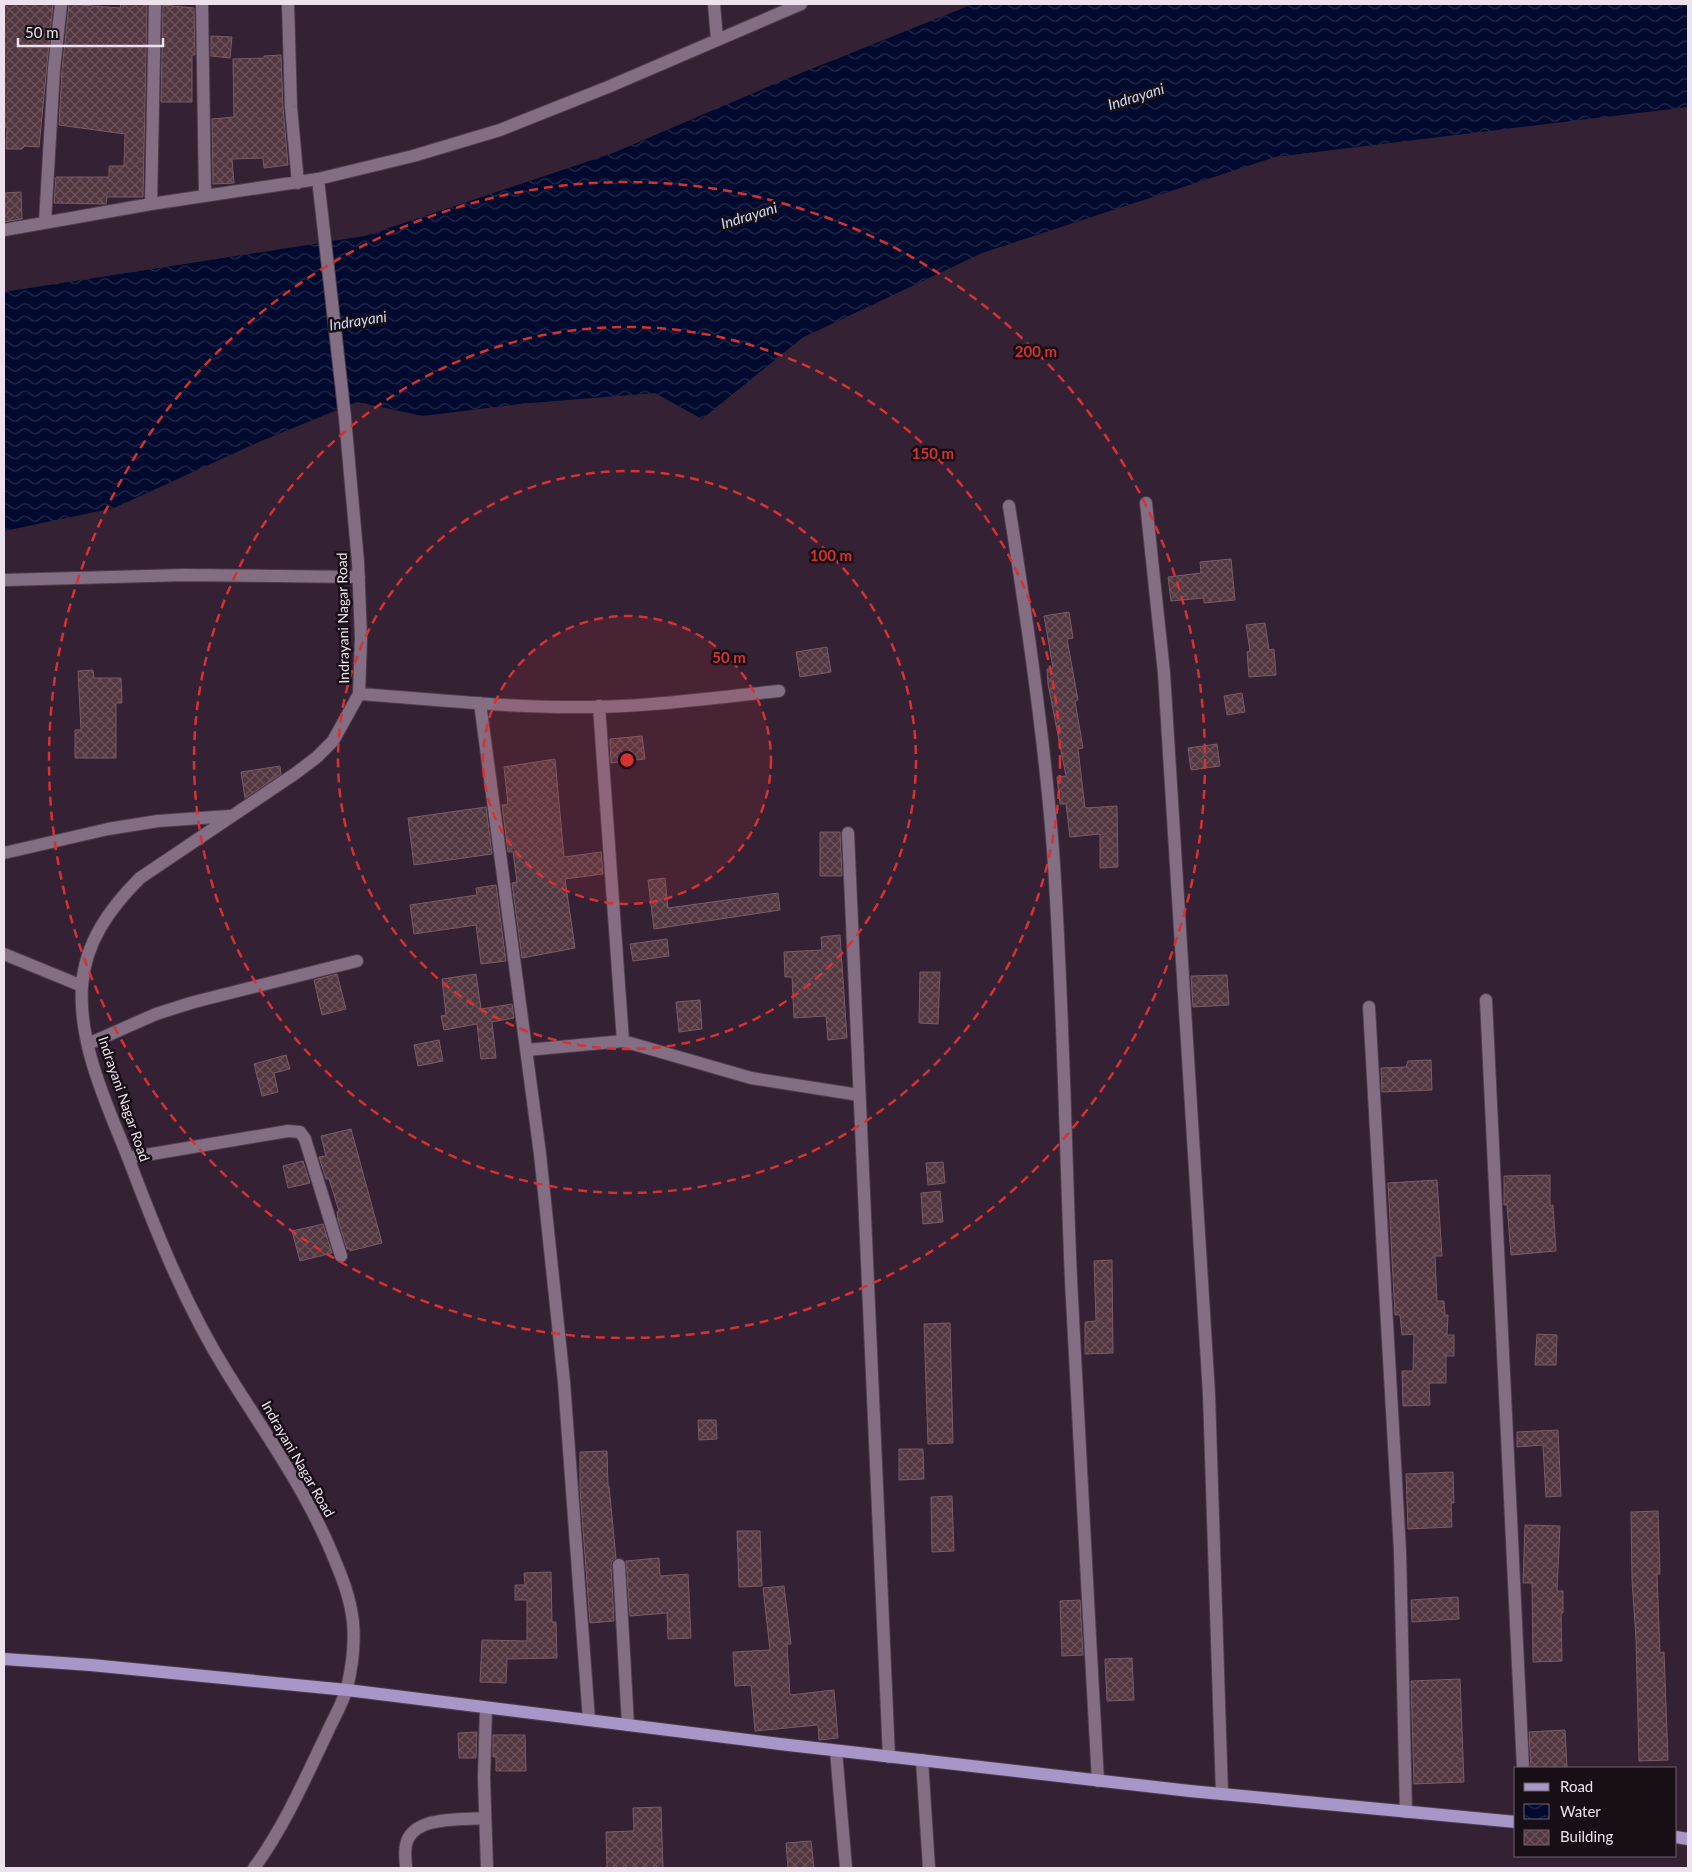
<svg xmlns="http://www.w3.org/2000/svg" width="1692" height="1872" font-family="Lato,sans-serif">
	<defs>
		<pattern id="water-waves" width="16" height="10" patternUnits="userSpaceOnUse" patternTransform="scale(1.25)"><rect width="16" height="10" fill="#00092e"/><path d="M0 5q4-4 8 0t8 0" fill="none" stroke="#262d4d"/></pattern>
		<pattern id="building-cross-hatch" width="8" height="8" patternUnits="userSpaceOnUse" patternTransform="scale(1.25)"><rect width="8" height="8" fill="#533740"/><path d="M0 0l8 8M0 8l8-8" fill="none" stroke="#6c545c"/></pattern>
	</defs>
	<rect width="100%" height="100%" fill="#342134"/>
	<path fill="url(#water-waves)" d="M 973,4 L 1688,4 L 1688,107 L 1275,157 L 982,253 L 802,338 L 702,419 L 655,393 L 519,404 L 423,416 L 357,402 L 261,441 L 114,508 L 4,531 L 4,292 L 365,236 L 613,153 L 779,82 Z"/>
	<path fill="url(#building-cross-hatch)" stroke="#795b64" d="M 4,4 L 53,4 L 39,147 L 25,146 L 22,149 L 6,149 L 7,127 L 4,127 Z
		M 69,4 L 120,8 L 121,4 L 147,4 L 143,197 L 107,197 L 106,204 L 54,203 L 56,177 L 109,177 L 109,166 L 124,166 L 125,134 L 59,125 L 62,70 Z
		M 163,5 L 194,8 L 195,55 L 192,55 L 192,102 L 161,102 Z
		M 211,36 L 232,37 L 230,58 L 211,56 Z
		M 281,55 L 283,107 L 288,165 L 264,168 L 263,158 L 232,159 L 234,183 L 213,184 L 212,119 L 234,117 L 233,59 L 264,58 L 264,56 Z
		M 21,192 L 22,219 L 4,222 L 4,193 Z
		M 1231,559 L 1235,600 L 1204,603 L 1204,598 L 1171,601 L 1168,577 L 1201,573 L 1200,562 Z
		M 1069,612 L 1073,638 L 1067,639 L 1078,700 L 1075,701 L 1083,748 L 1078,749 L 1085,808 L 1117,806 L 1118,867 L 1100,868 L 1100,834 L 1070,837 L 1066,804 L 1060,804 L 1057,777 L 1066,776 L 1048,684 L 1047,669 L 1053,668 L 1044,616 Z
		M 1265,623 L 1269,650 L 1274,649 L 1276,675 L 1249,677 L 1247,652 L 1250,651 L 1246,625 Z
		M 827,647 L 831,672 L 800,677 L 796,652 Z
		M 93,670 L 94,678 L 121,678 L 122,703 L 116,703 L 116,758 L 75,758 L 75,730 L 81,730 L 78,671 Z
		M 1242,693 L 1245,712 L 1227,715 L 1224,696 Z
		M 642,736 L 645,759 L 611,763 L 610,739 Z
		M 1217,744 L 1220,766 L 1191,770 L 1188,748 Z
		M 555,759 L 564,857 L 601,852 L 603,874 L 565,879 L 575,948 L 522,958 L 512,883 L 517,882 L 513,852 L 508,852 L 502,805 L 508,804 L 504,767 Z
		M 280,766 L 281,774 L 245,798 L 241,772 Z
		M 486,807 L 492,854 L 414,865 L 408,818 Z
		M 820,832 L 840,832 L 842,876 L 820,876 Z
		M 665,878 L 668,908 L 778,893 L 780,910 L 654,929 L 648,880 Z
		M 496,885 L 506,961 L 481,964 L 476,925 L 414,934 L 410,905 L 477,895 L 476,888 Z
		M 840,935 L 847,1038 L 828,1040 L 826,1016 L 794,1018 L 792,977 L 785,977 L 784,952 L 822,950 L 821,937 Z
		M 667,939 L 669,956 L 633,961 L 630,944 Z
		M 920,972 L 940,972 L 938,1024 L 919,1023 Z
		M 337,974 L 346,1009 L 322,1015 L 314,980 Z
		M 476,974 L 481,1009 L 512,1004 L 514,1018 L 492,1022 L 496,1058 L 481,1059 L 477,1024 L 444,1030 L 441,1016 L 446,1015 L 442,979 Z
		M 1227,975 L 1229,1005 L 1193,1007 L 1191,976 Z
		M 700,1000 L 702,1029 L 679,1032 L 676,1002 Z
		M 439,1040 L 443,1061 L 418,1066 L 414,1045 Z
		M 286,1055 L 290,1069 L 274,1073 L 278,1092 L 262,1096 L 254,1064 Z
		M 1431,1060 L 1432,1090 L 1382,1092 L 1381,1068 L 1406,1067 L 1408,1061 Z
		M 351,1129 L 382,1243 L 350,1251 L 350,1249 L 347,1249 L 338,1220 L 337,1212 L 339,1211 L 329,1179 L 326,1179 L 319,1157 L 326,1156 L 321,1136 Z
		M 303,1161 L 310,1183 L 288,1188 L 283,1166 Z
		M 943,1162 L 945,1183 L 928,1185 L 926,1163 Z
		M 1550,1175 L 1550,1206 L 1553,1205 L 1556,1251 L 1511,1255 L 1507,1205 L 1504,1205 L 1504,1176 Z
		M 1437,1180 L 1442,1256 L 1435,1256 L 1437,1301 L 1444,1301 L 1445,1315 L 1448,1315 L 1447,1335 L 1454,1335 L 1454,1356 L 1446,1356 L 1446,1383 L 1429,1383 L 1430,1405 L 1403,1406 L 1402,1371 L 1413,1371 L 1414,1334 L 1402,1335 L 1400,1315 L 1395,1315 L 1388,1183 Z
		M 940,1191 L 943,1222 L 923,1224 L 921,1193 Z
		M 323,1224 L 332,1253 L 300,1261 L 292,1231 Z
		M 1112,1260 L 1113,1353 L 1085,1354 L 1085,1322 L 1096,1321 L 1094,1261 Z
		M 950,1323 L 953,1443 L 928,1444 L 924,1324 Z
		M 1537,1334 L 1557,1335 L 1556,1365 L 1535,1365 Z
		M 698,1420 L 716,1420 L 717,1439 L 699,1440 Z
		M 1558,1430 L 1561,1496 L 1546,1497 L 1543,1445 L 1517,1447 L 1517,1432 Z
		M 899,1449 L 923,1449 L 924,1479 L 899,1480 Z
		M 607,1451 L 608,1486 L 609,1486 L 616,1558 L 612,1561 L 611,1565 L 614,1621 L 590,1623 L 580,1489 L 580,1452 Z
		M 1453,1472 L 1454,1503 L 1451,1503 L 1452,1527 L 1408,1529 L 1406,1474 Z
		M 952,1496 L 954,1551 L 932,1552 L 931,1497 Z
		M 1658,1511 L 1660,1574 L 1657,1574 L 1660,1653 L 1664,1652 L 1668,1760 L 1639,1761 L 1636,1639 L 1632,1580 L 1631,1512 Z
		M 1525,1525 L 1560,1526 L 1557,1591 L 1563,1591 L 1563,1613 L 1561,1613 L 1562,1661 L 1533,1662 L 1532,1583 L 1523,1583 Z
		M 737,1531 L 760,1531 L 762,1586 L 739,1587 Z
		M 659,1558 L 660,1576 L 688,1574 L 691,1638 L 668,1639 L 667,1613 L 630,1616 L 626,1561 Z
		M 551,1572 L 552,1622 L 556,1622 L 557,1658 L 507,1659 L 506,1683 L 480,1682 L 482,1640 L 527,1641 L 527,1600 L 515,1600 L 515,1585 L 525,1585 L 524,1573 Z
		M 784,1586 L 791,1644 L 787,1644 L 790,1695 L 834,1690 L 838,1738 L 819,1740 L 818,1725 L 755,1731 L 751,1685 L 735,1686 L 733,1652 L 770,1650 L 763,1588 Z
		M 1458,1597 L 1459,1619 L 1412,1622 L 1411,1600 Z
		M 1080,1600 L 1083,1655 L 1062,1656 L 1060,1601 Z
		M 1132,1658 L 1134,1700 L 1107,1701 L 1105,1659 Z
		M 1460,1679 L 1464,1782 L 1414,1784 L 1411,1681 Z
		M 1565,1730 L 1567,1768 L 1531,1768 L 1529,1732 Z
		M 477,1732 L 476,1758 L 459,1758 L 458,1733 Z
		M 493,1735 L 525,1735 L 526,1771 L 496,1771 L 496,1757 L 493,1757 Z
		M 661,1807 L 663,1868 L 607,1868 L 606,1832 L 634,1831 L 633,1808 Z
		M 811,1841 L 814,1868 L 788,1868 L 786,1843 Z"/>
	<g fill="none" stroke-linecap="round" stroke-linejoin="round">
		<defs>
			<path id="minor" d="M 202,4 L 205,196
				M 288,4 L 291,107 L 298,183
				M 714,4 L 717,40
				M 151,204 L 155,4
				M 45,222 L 54,69 L 61,4
				M 4,230 L 151,204 L 318,179 L 413,156 L 500,130 L 608,87 L 801,4
				M 1146,503 L 1164,673 L 1209,1394 L 1222,1794
				M 1009,506 C 1027,620 1044,735 1053,850 C 1063,993 1065,1137 1071,1280 C 1079,1447 1089,1614 1098,1781
				M 4,580 L 184,575 L 359,577
				M 359,694 C 430,699 500,707 571,707 C 640,708 710,698 779,691
				M 480,703 L 540,1154 L 564,1382 L 589,1720
				M 848,833 L 889,1757
				M 4,853 L 108,829 L 158,821 L 230,816
				M 4,954 L 82,986
				M 1486,1000 L 1523,1768
				M 1369,1007 L 1400,1551 L 1406,1812
				M 623,1041 L 751,1078 L 859,1095
				M 88,1044 L 156,1014 L 194,1002 L 357,961
				M 527,1050 L 623,1041 L 599,706
				M 128,1158 L 288,1131 L 300,1132 L 305,1139 L 341,1256
				M 619,1565 L 628,1725
				M 486,1708 L 484,1778 L 487,1868
				M 836,1751 L 846,1868
				M 922,1760 L 929,1868
				M 254,1868 C 284,1827 305,1779 327,1733 C 333,1719 343,1703 347,1688 C 352,1667 355,1643 353,1622 C 350,1594 339,1570 328,1544 C 301,1483 263,1430 228,1374 C 186,1307 157,1234 129,1160 C 108,1107 78,1045 82,986 C 85,942 110,908 140,878 L 296,773 L 317,757 L 333,741 L 359,694 L 361,638 L 358,562 L 345,418 L 318,179
				M 406,1868 C 406,1861 404,1852 406,1845 C 412,1815 462,1820 485,1818"/>
			<path id="major" d="M 4,1659 L 91,1665 L 347,1690 L 780,1744 L 1190,1791 L 1516,1822
				M 1676,1837 L 1688,1839"/>
		</defs>
		<use href="#minor" stroke="#4d3e4d" stroke-width="14"/>
		<use href="#major" stroke="#4d3e4d" stroke-width="14"/>
		<use href="#minor" stroke="#846e83" stroke-width="12"/>
		<use href="#major" stroke="#a796c7" stroke-width="12"/>
	</g>
	<circle cx="627" cy="760" r="144" fill="#d73132" fill-opacity=".12"/>
	<g fill="none" stroke="#d73132" stroke-width="2.5" stroke-dasharray="9 6">
		<circle cx="627" cy="760" r="144"/>
		<circle cx="627" cy="760" r="289"/>
		<circle cx="627" cy="760" r="433"/>
		<circle cx="627" cy="760" r="578"/>
	</g>
	<g text-anchor="middle" stroke-width="5" stroke-linejoin="round" paint-order="stroke">
		<g font-size="14" fill="#ede1ed" stroke="#170e16">
			<text transform="translate(343 618) rotate(-91)" y="5">Indrayani Nagar Road</text>
			<text transform="translate(124 1099) rotate(71)" y="5">Indrayani Nagar Road</text>
			<text transform="translate(298 1459) rotate(60)" y="5">Indrayani Nagar Road</text>
		</g>
		<g font-size="15" font-style="italic" fill="#cbdbf8" stroke="#170e16">
			<text transform="translate(1136 97) rotate(-17)" y="5">Indrayani</text>
			<text transform="translate(749 216) rotate(-17)" y="5">Indrayani</text>
			<text transform="translate(358 321) rotate(-9)" y="5">Indrayani</text>
		</g>
	</g>
	<circle cx="627" cy="760" r="8" fill="#d73132" stroke="#170e16" stroke-width="2.5"/>
	<g font-size="15" text-anchor="middle" font-weight="bold" fill="#d73132" stroke="#170e16" stroke-width="5" stroke-linejoin="round" paint-order="stroke">
		<text x="1036" y="357">200 m</text>
		<text x="933" y="459">150 m</text>
		<text x="831" y="561">100 m</text>
		<text x="729" y="663">50 m</text>
	</g>
	<rect width="1692" height="1872" fill="none" stroke="#ede1ed" stroke-width="10"/>
	<rect x="1514" y="1767" width="162" height="90" fill="#170e16" stroke="#6d626c"/>
	<rect x="1524" y="1783" width="25" height="8" fill="#a796c7" stroke="#6d626c"/>
	<text x="1560" y="1792" font-size="15" fill="#ede1ed">Road</text>
	<rect x="1524" y="1804" width="25" height="15" fill="url(#water-waves)" stroke="#6d626c"/>
	<text x="1560" y="1817" font-size="15" fill="#ede1ed">Water</text>
	<rect x="1524" y="1830" width="25" height="15" fill="url(#building-cross-hatch)" stroke="#6d626c"/>
	<text x="1560" y="1842" font-size="15" fill="#ede1ed">Building</text>
	<path d="M18 38v8h145v-8" fill="none" stroke="#ede1ed" stroke-width="2.5"/>
	<text x="25" y="38" font-size="15" fill="#ede1ed" stroke="#170e16" stroke-width="4" paint-order="stroke">50 m</text>
</svg>
